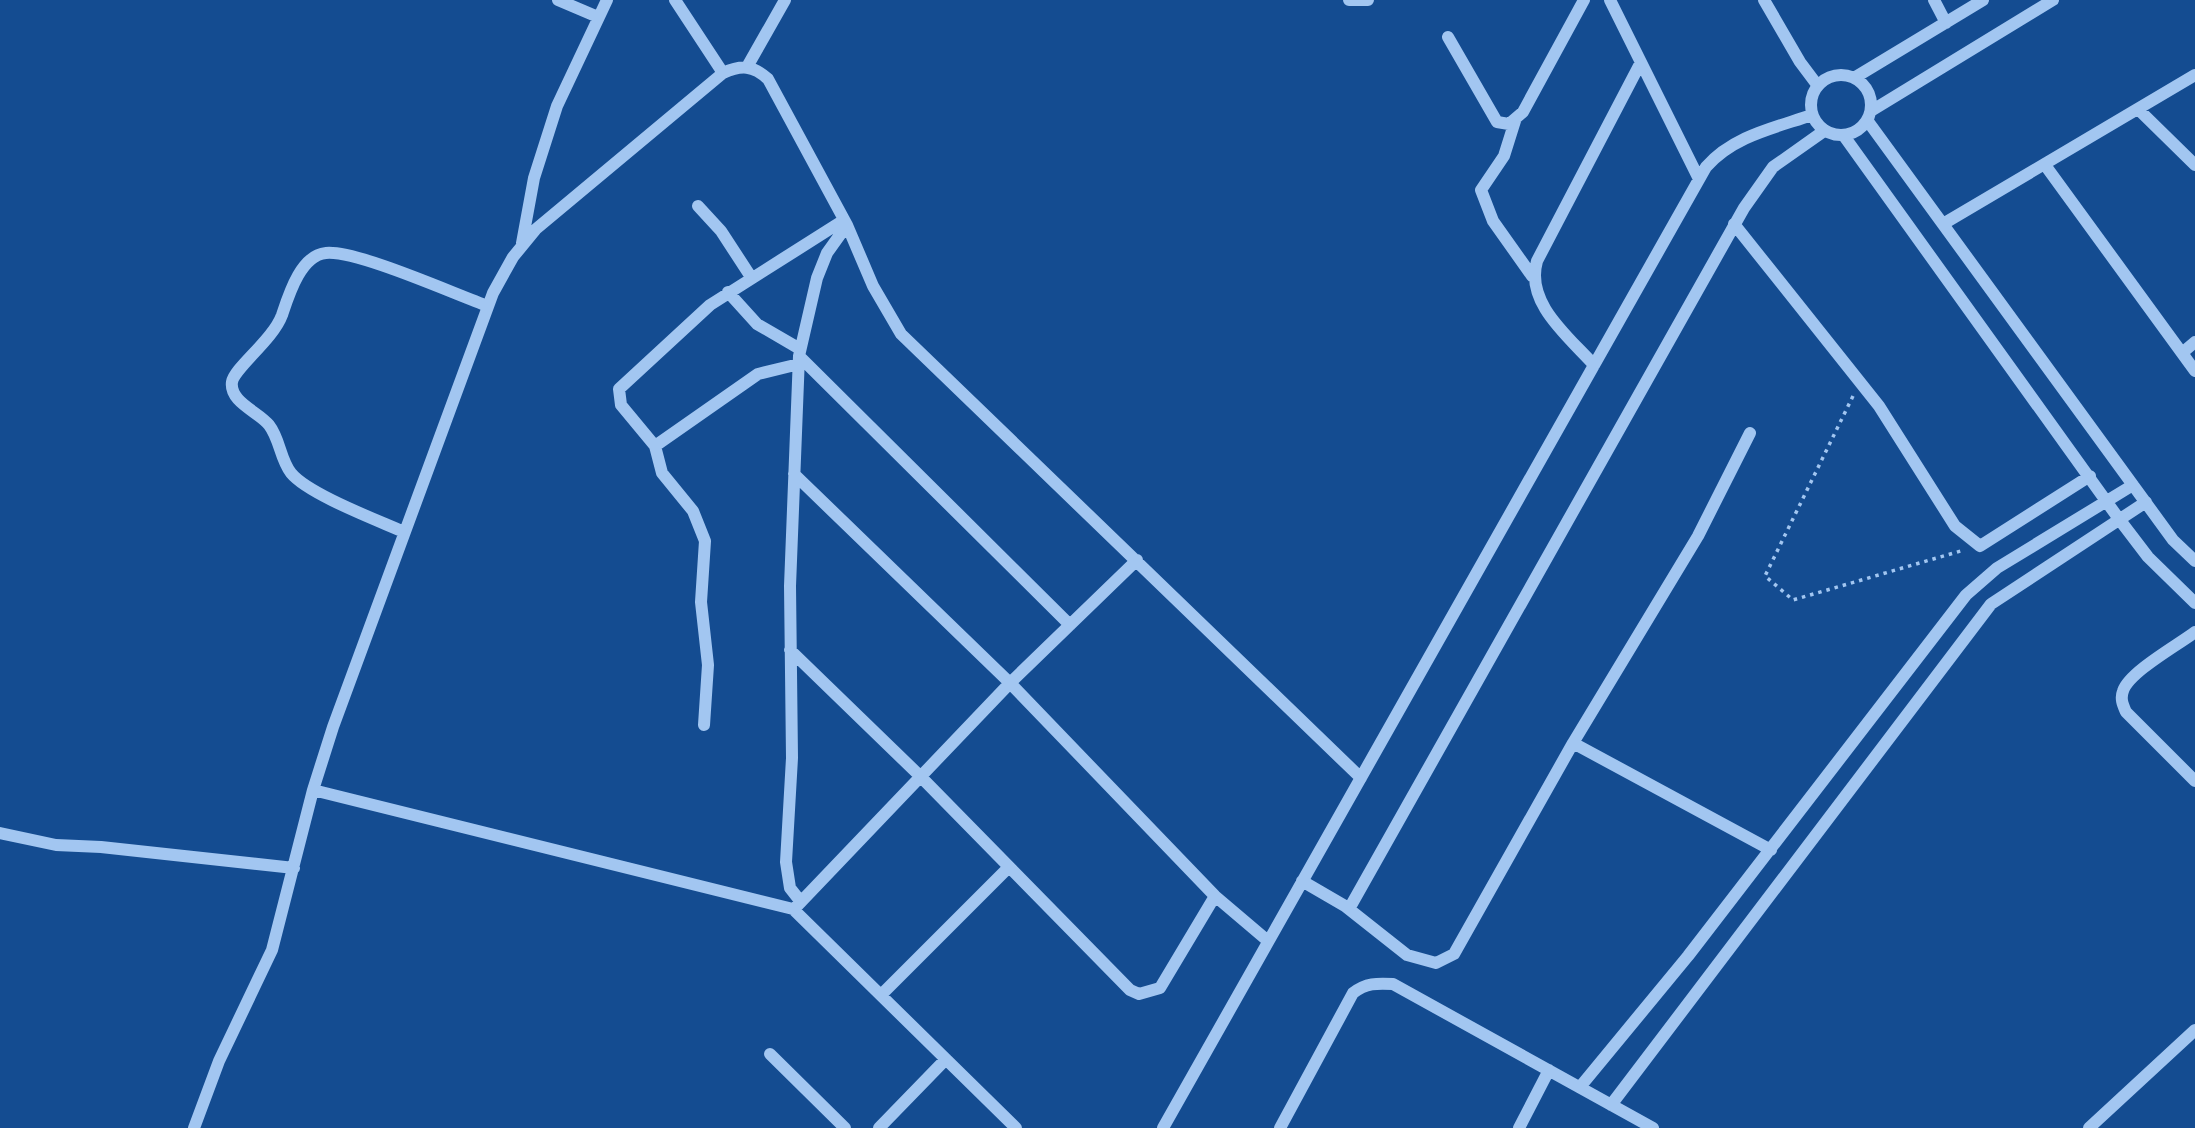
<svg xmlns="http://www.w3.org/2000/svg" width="2195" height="1128" font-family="Montserrat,sans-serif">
	<rect width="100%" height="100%" fill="#144c91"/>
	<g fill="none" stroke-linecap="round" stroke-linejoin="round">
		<path stroke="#a2c6f1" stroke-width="3.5" stroke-dasharray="3.5 5" stroke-linecap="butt" d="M 1853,396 L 1765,576 L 1793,600 L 1964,550"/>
		<path stroke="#a2c6f1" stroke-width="12" d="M 558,0 L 598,17
			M 675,0 L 723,73
			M 1349,0 L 1368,0
			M 1610,0 L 1699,179
			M 1764,0 L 1800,62 L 1818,86
			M 1934,0 L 1946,23
			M 1448,37 L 1497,122 L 1509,124 L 1523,112 L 1584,0
			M 747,67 L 785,0
			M1811 105a30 30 0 1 1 60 0a30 30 0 1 1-60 0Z
			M 1854,78 L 1983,0
			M 2138,109 L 2195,165
			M 1871,111 L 2053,0
			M 1867,120 L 2173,540 L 2195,561
			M 1515,121 L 1504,156 L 1481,190 L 1493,221 L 1532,276
			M 1844,136 L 2119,519 L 2148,557 L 2195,603
			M 2045,165 L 2195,371
			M 698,206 L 721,231 L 751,277
			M 1734,224 L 1879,406 L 1955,526 L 1980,546 L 2090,476
			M 1943,224 L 2195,75
			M 522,243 L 534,178 L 557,106 L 607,0
			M 728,292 L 757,324 L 800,349
			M 2182,353 L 2195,342
			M 799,356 L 1070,625
			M 1594,365 C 1568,336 1525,303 1537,261 L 1641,62
			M 655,446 L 758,374 L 799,364
			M 794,474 L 1010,683 L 1215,896 L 1268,941
			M 404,532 C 377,520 308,494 291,473 C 280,459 280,439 269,425 C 259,412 229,402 232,382 C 234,368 273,340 282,315 C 289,294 301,255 326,253 C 357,250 454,294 488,306
			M 2195,632 C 2178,645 2129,672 2123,691 C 2120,699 2123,705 2126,712 L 2195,781
			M 790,650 L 920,776 L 1130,990 L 1139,994 L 1160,988 L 1215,896
			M 704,725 L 708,665 L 701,602 L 705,541 L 693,511 L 662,473 L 655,446 L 621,405 L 619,389 L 710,305 L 844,220
			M 1573,743 L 1771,850
			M 313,790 L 793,909 L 1016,1128
			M 0,833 L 56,845 L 101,847 L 294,868
			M 1302,881 L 1345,906 L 1407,955 L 1436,963 L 1454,954 L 1573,743 L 1698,536 L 1750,433
			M 801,902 L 790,888 L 786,862 L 792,758 L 790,586 L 799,356 L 817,278 L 827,253 L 847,225
			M 796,907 L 1010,683 L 1137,560
			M 1349,909 L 1744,208 L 1773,167 L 1824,131
			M 881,995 L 1008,868
			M 770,1054 L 845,1128
			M 1580,1087 L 1688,956 L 1966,595 L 1997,568 L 2133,485
			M 1611,1105 L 1991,604 L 2146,502
			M 194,1128 L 219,1061 L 272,950 L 313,790 L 333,727 L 493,293 L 513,257 L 536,229 L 723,73 C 741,65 753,65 768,79 L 847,225 L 873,286 L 901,334 L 1361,778
			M 879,1128 L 946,1059
			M 1163,1128 L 1706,167 C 1733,136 1774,128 1812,115
			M 1280,1128 L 1353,993 C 1366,983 1377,983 1393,984 L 1653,1128
			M 1519,1128 L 1549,1070
			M 2089,1128 L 2195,1030"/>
	</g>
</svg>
